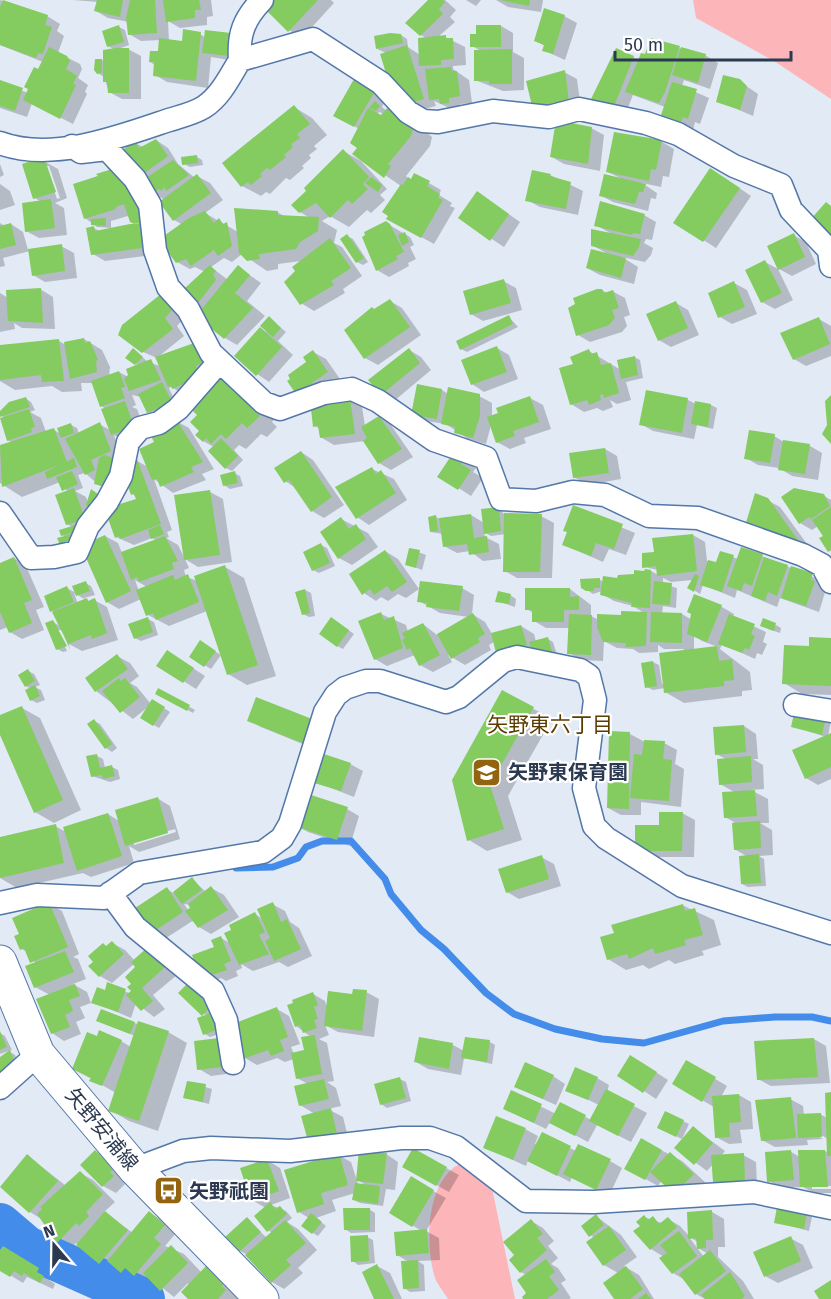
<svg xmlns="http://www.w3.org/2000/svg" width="831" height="1299" font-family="'Fira Sans','Noto Sans JP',sans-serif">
	<rect width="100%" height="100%" fill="#e2eaf5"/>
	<path fill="#fcb6b9" d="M 693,0 L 831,0 L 831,99 L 774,61 L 696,18 Z
		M 463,1162 L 492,1188 L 515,1299 L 448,1299 C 444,1292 436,1283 434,1275 C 425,1240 426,1179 463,1162 Z"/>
	<path fill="#0003" fill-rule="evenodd" d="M 0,0 L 47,16 L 60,24 L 57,31 L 64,36 L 58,53 L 80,64 L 82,69 L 78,78 L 88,85 L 85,92 L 87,94 L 73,124 L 32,103 L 27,117 L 0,108 L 0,82 L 28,93 L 43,62 L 0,45 Z
		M 73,0 L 211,0 L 213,16 L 207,17 L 207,25 L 180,28 L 168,21 L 169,41 L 183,43 L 200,34 L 241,62 L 211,57 L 208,88 L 167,82 L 155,75 L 155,65 L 150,62 L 159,53 L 160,40 L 141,41 L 129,34 L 129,22 L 108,18 L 96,11 L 98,2 Z
		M 276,0 L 331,0 L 334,3 L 302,38 L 289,30 Z
		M 430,0 L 445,0 L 456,10 L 450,17 L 455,22 L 438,37 L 445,37 L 465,47 L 466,65 L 453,66 L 453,69 L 469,80 L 472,103 L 460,104 L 461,109 L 454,110 L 434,101 L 436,106 L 424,109 L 402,95 L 386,53 L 377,49 L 401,35 L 407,39 L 408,47 L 420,55 L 426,38 L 421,35 Z
		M 466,0 L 481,0 L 476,6 Z
		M 496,0 L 543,0 L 541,12 L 508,7 Z
		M 564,16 L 577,23 L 565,60 L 543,50 L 545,46 L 536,41 Z
		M 501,26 L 513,33 L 513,52 L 524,58 L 524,90 L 503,91 L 475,80 L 481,51 L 472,46 Z
		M 119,27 L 125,30 L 129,45 L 118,49 L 128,49 L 141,56 L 141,99 L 122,99 L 109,92 L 104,77 L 98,73 L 102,60 L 104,62 L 115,50 L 108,46 Z
		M 679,48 L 705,55 L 718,63 L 710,89 L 684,80 L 682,86 L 709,98 L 700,124 L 695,122 L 692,134 L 673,128 L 665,107 L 633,95 L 625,115 L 605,107 L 617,50 L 639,60 Z
		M 564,72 L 577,79 L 581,109 L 546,116 Z
		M 355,81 L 386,99 L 382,107 L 387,111 L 409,117 L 432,137 L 430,146 L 406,176 L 411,181 L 415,175 L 441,190 L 439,195 L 452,203 L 450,206 L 455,208 L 434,244 L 388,219 L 401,186 L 354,154 L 359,148 L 359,129 L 335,115 ZM 379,112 L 384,114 L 381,117 L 377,115 Z
		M 739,81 L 758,94 L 753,116 L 718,101 Z
		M 294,107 L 312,118 L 327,135 L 314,146 L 317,149 L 309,155 L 311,158 L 302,166 L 304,168 L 290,180 L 286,178 L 270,194 L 266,192 L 261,196 L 242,186 Z
		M 591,128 L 604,135 L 600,171 L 564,164 L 552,157 Z
		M 615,134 L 662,142 L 674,149 L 669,177 L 663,176 L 661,187 L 642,183 L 657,193 L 656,199 L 651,198 L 648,211 L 613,202 L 600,195 L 620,178 L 608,172 Z
		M 156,140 L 168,148 L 178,164 L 195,178 L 197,176 L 210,183 L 223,200 L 205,213 L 238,232 L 277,212 L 286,217 L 310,218 L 300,212 L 343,151 L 361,161 L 387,189 L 380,195 L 385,200 L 371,213 L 367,210 L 349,227 L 330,216 L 322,221 L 337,230 L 334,243 L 342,247 L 362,276 L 343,289 L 345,293 L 314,311 L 301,303 L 297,272 L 301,261 L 278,264 L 278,269 L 267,271 L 242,254 L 232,262 L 224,258 L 211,267 L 228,280 L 238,267 L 261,283 L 247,301 L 265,316 L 237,345 L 225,338 L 198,316 L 180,284 L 187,288 L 205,272 L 195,267 L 190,269 L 177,262 L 183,225 L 174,220 L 165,200 L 153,193 L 145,181 L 135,143 L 143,147 Z
		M 197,157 L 202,160 L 203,165 L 190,167 L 184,164 Z
		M 40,159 L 58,169 L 67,198 L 55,203 L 64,208 L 67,235 L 39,238 L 26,231 L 41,202 L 35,198 ZM 46,166 L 49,166 L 60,198 L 57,199 Z
		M 0,164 L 4,175 L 0,177 Z
		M 111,171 L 161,254 L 105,261 L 93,254 L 94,228 L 101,232 L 140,227 L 128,216 L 111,221 L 111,228 L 97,227 L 85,218 L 74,185 Z
		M 550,175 L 583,191 L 578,215 L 540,207 L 527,200 Z
		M 723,177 L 751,196 L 716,248 L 675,222 Z
		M 0,184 L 10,191 L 15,205 L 0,210 Z
		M 490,201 L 520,222 L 504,247 L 460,218 Z
		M 644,215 L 656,222 L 652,240 L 646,239 L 644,243 L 653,248 L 651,255 L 645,262 L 622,257 L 638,267 L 634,284 L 600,275 L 587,268 L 606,253 L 592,245 L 610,233 L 596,225 Z
		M 0,223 L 5,226 L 11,224 L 23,232 L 28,250 L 61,246 L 74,253 L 77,278 L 45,282 L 33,275 L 30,251 L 3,258 L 5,266 L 0,267 Z
		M 386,223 L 410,237 L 414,245 L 410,247 L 416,259 L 408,263 L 409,266 L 389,277 L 377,270 Z
		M 793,235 L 806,242 L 816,264 L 792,276 L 779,269 Z
		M 347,236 L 353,239 L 368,262 L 363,265 L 357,262 Z
		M 765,262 L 778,269 L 793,300 L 775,309 L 762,302 Z
		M 503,281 L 516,288 L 522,310 L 483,321 L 471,314 Z
		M 734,283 L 747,290 L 757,314 L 732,324 L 720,317 Z
		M 40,289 L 53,297 L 55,329 L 22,328 L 14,323 L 15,329 L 0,332 L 0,293 L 8,298 Z
		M 602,290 L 607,293 L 612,291 L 625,298 L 630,315 L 624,317 L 627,326 L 622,332 L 590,342 L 578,335 Z
		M 161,296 L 185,317 L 177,326 L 184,336 L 158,357 L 193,345 L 214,370 L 185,395 L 171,387 L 169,388 L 177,406 L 154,416 L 148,412 L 141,397 L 132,395 L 136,405 L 132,407 L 137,409 L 146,434 L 124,441 L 114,435 L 122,458 L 100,486 L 85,473 L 78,475 L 83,488 L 75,491 L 86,497 L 88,502 L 92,491 L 83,534 L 67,537 L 62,535 L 72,527 L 67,524 L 68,492 L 60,482 L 22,497 L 0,483 L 0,447 L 12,443 L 8,440 L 4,418 L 0,413 L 25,398 L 31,402 L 35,410 L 30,412 L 41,418 L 46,432 L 54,430 L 61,434 L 71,425 L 77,428 L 79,434 L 99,424 L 110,430 L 106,409 L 101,406 L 93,383 L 81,383 L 82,391 L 62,392 L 52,386 L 15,390 L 0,381 L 0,347 L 59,341 L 64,344 L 84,339 L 102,350 L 110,367 L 109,376 L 119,372 L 128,377 L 139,366 L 136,364 L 139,354 L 148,362 L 160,366 L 157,358 L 143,352 L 120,334 Z
		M 390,301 L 402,308 L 421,335 L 378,365 L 365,358 L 346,330 Z
		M 676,303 L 688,310 L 699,335 L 671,347 L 659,340 Z
		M 509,317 L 518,327 L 467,352 L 461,349 Z
		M 269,318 L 286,332 L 278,341 L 293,355 L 269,382 L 257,374 L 260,329 L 272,334 Z
		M 819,319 L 831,326 L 831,356 L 806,366 L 794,359 Z
		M 497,348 L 509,355 L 518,379 L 484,392 L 472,384 Z
		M 409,350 L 421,357 L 431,370 L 394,401 L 382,394 Z
		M 589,351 L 621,370 L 634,357 L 640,360 L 643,378 L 626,382 L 631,400 L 617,404 L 610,400 L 613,407 L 603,411 L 597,408 L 584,412 L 571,404 L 575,365 Z
		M 313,352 L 326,359 L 340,379 L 297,393 Z
		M 224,372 L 277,416 L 272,422 L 277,427 L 267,437 L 261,434 L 246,449 L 239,445 L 234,450 L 243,460 L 232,471 L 226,468 L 214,447 L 203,441 L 199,415 Z
		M 442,390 L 448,394 L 479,396 L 492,403 L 492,417 L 530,398 L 543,405 L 551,429 L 524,438 L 526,443 L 510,449 L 497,442 L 491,425 L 486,444 L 468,439 L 446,424 L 426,421 L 413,414 Z
		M 647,392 L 688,400 L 696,404 L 711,405 L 717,408 L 713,429 L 697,425 L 694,439 L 653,431 L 641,424 Z
		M 350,399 L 362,407 L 365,426 L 379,417 L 391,425 L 413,457 L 391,470 L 379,463 L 365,441 L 334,445 L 322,438 L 320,429 L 315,426 Z
		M 176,421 L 189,428 L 214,469 L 202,474 L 206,480 L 173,493 L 154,479 L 172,530 L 167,532 L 169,537 L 166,538 L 178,545 L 185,559 L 210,492 L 223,499 L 232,562 L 198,567 L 185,559 L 189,568 L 184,570 L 186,577 L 198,581 L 225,567 L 244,578 L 276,676 L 247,685 L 228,674 L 207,611 L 169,626 L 148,615 L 141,599 L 119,609 L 107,602 L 105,536 L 118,543 L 122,553 L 157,541 L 152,538 L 134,545 L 116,537 L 119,503 L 123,505 L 138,499 L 133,494 L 137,461 L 148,467 L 156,443 ZM 135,580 L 147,587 L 139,591 Z
		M 774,436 L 784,442 L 810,446 L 822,453 L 818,480 L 792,476 L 779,468 L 758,465 L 746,458 Z
		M 605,449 L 617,456 L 621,479 L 587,485 L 574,477 Z
		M 301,452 L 313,460 L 344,505 L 324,518 L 312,511 L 296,488 L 285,481 Z
		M 454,454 L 476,468 L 473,472 L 483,478 L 471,496 L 440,476 Z
		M 372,469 L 394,479 L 407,500 L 369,525 L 357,517 Z
		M 234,473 L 240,476 L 243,486 L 230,489 L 224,485 Z
		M 824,496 L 831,500 L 831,552 L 818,526 L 812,530 L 800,523 Z
		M 767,500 L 780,507 L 810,548 L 758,536 Z
		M 573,507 L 635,533 L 626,555 L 609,549 L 603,562 L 564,545 Z
		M 498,508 L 505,515 L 541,516 L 554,523 L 552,578 L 517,578 L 505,571 L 506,534 L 491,536 L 484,532 L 485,537 L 499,544 L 501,559 L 483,561 L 470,551 L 457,553 L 444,546 L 443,534 L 431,532 L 436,517 L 440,519 L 471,515 L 484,523 Z
		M 341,519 L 368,533 L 378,547 L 352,565 L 339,558 Z
		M 693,535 L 705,542 L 707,561 L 717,564 L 721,553 L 738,559 L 762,556 L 825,582 L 826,589 L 819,612 L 780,598 L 777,607 L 737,590 L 735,598 L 703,585 L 700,594 L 689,587 L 693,580 L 671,582 L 663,578 L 663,584 L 677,588 L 676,608 L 663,606 L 662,614 L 682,614 L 692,620 L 695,596 L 722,607 L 734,614 L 733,617 L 766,632 L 763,642 L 767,644 L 762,655 L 757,653 L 755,659 L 722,644 L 720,649 L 750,672 L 752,690 L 742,691 L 742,696 L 684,703 L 665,692 L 665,688 L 653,690 L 647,687 L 653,662 L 659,665 L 662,684 L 664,684 L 684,649 L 664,649 L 658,645 L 658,652 L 639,653 L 633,649 L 617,648 L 604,641 L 603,661 L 581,660 L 569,653 L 570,628 L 546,628 L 534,621 L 533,613 L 527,609 L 527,590 L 570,589 L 591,605 L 591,616 L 599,620 L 644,613 L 633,606 L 614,601 L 602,594 L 602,591 L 593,594 L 587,590 L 600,580 L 604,582 L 619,579 L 635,575 L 635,571 L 651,571 L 658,575 L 658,570 L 644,567 L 649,555 ZM 694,636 L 702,641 L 718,647 L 694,650 Z
		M 321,545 L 327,548 L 335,566 L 319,573 L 313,570 Z
		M 410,549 L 426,555 L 422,570 L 407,564 Z
		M 385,551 L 398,559 L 419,589 L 406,598 L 398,594 L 388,601 L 381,597 L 376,601 L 364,593 Z
		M 14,558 L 26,566 L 44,607 L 36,610 L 44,630 L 22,639 L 10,632 L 8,627 L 0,630 L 0,564 Z
		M 85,583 L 91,586 L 95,595 L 84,598 L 90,602 L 94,600 L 107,607 L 118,640 L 82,651 L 69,644 L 70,650 L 62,630 L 58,630 L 67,651 L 63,652 L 57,649 L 53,622 L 60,626 L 52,610 L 67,588 L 76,593 ZM 74,593 L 86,600 L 78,604 Z
		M 462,588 L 474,595 L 472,614 L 485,622 L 492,634 L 521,626 L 534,634 L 536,642 L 548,639 L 553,642 L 559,661 L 494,642 L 489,645 L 491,650 L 465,665 L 448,655 L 452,662 L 433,672 L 420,665 L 415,655 L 387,666 L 375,659 L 381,614 L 406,625 L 408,632 L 423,624 L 437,635 L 469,617 L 440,613 L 419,601 Z
		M 305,590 L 311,593 L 315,616 L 309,617 L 303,614 L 297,593 Z
		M 510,595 L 516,599 L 515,607 L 497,601 Z
		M 148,619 L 154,622 L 158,635 L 141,641 L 135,638 Z
		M 337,622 L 354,634 L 343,649 L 337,646 Z
		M 776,625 L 781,628 L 780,633 L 768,629 Z
		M 831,639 L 831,695 L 802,694 L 784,683 L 810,647 Z
		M 206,646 L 221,655 L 211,669 L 191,657 Z
		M 117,656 L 130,663 L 139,676 L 130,683 L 137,687 L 151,704 L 153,701 L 170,712 L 159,728 L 142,718 L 148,707 L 133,719 L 96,691 Z
		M 179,659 L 205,676 L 196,689 L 158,665 Z
		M 28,671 L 34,674 L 40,685 L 35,687 L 41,690 L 45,700 L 37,703 L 31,700 L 31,689 L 26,686 Z
		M 159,690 L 195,710 L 193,713 L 157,693 Z
		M 503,692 L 552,719 L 508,796 L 522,840 L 487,851 L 469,840 L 454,781 Z
		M 22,708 L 40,718 L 81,810 L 54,823 L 35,812 L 0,731 L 0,717 Z
		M 797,711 L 831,721 L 828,736 L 831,735 L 831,779 L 818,785 L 806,778 L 826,737 L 793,726 Z
		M 249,720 L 311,720 L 315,749 L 261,727 Z
		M 94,721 L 100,724 L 117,748 L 112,752 L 106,748 L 89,724 Z
		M 744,726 L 756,734 L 758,759 L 753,759 L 763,765 L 764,789 L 751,790 L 768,799 L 769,823 L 760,823 L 772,830 L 773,855 L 759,856 L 764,859 L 766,886 L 748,887 L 742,884 L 748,857 L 736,850 L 734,822 L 725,817 L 736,793 L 720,784 L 726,759 L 716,754 Z
		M 610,733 L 630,734 L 645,742 L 664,743 L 677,750 L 675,764 L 684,769 L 681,807 L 641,802 L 641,815 L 621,815 L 608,808 Z
		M 97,756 L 103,759 L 105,768 L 112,767 L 118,770 L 120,779 L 110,782 L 92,776 Z
		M 350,764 L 363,771 L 354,797 L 316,782 Z
		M 157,798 L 170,806 L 180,839 L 139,852 L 129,846 L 134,863 L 91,877 L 83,873 L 17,888 L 0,878 L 0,839 L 55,826 L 66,832 L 108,814 L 119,821 ZM 175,829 L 176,832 L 134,845 L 134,841 Z
		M 347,809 L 359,816 L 350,846 L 308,832 L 296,825 Z
		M 682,813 L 695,820 L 694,857 L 656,857 L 636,845 Z
		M 541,857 L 554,864 L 561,886 L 519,899 L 507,892 Z
		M 192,879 L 206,892 L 211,888 L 224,895 L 239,917 L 211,934 L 199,927 L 194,920 L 166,938 L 144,925 L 167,889 L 173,893 ZM 184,904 L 191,905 L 192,908 L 189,911 Z
		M 49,904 L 62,911 L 79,954 L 73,957 L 78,959 L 86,979 L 73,984 L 87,992 L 91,1003 L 80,1007 L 85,1018 L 76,1022 L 81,1034 L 64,1041 L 52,1033 L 50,995 L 35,987 L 36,964 L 28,952 L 21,949 Z
		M 272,904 L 285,911 L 290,922 L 299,928 L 312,956 L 288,967 L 279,962 L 253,971 L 241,964 L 242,968 L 236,971 L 238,976 L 226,981 L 221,978 L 213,981 L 201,974 L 221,938 L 230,943 L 255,914 L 263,919 Z
		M 682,905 L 714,920 L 721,945 L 702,951 L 704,955 L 675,964 L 669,960 L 649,969 L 643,965 L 626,970 L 608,959 Z
		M 112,943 L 125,950 L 135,961 L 148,949 L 177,975 L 153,995 L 165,1009 L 154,1017 L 136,1003 L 131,1018 L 93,1002 L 105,992 L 108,984 L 136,996 L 133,984 L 137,968 L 134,964 L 112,983 L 100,976 L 108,947 Z
		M 190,983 L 227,1031 L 210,1037 L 205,1034 L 206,1017 Z
		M 366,992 L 379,999 L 374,1037 L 338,1032 L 325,1025 L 329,1035 L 319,1039 L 327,1043 L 334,1081 L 327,1082 L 336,1088 L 341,1106 L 328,1109 L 343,1117 L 349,1141 L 321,1147 L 315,1114 L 300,1105 L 308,1084 L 297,1078 L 294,1059 L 285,1062 L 277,1058 L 257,1065 L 245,1058 L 277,1009 L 289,1016 L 300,1044 L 291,1047 L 294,1054 L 306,1051 L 311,1037 L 296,1026 L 313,994 L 325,1001 L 327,1007 Z
		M 98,1021 L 134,1023 L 168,1032 L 187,1043 L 158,1131 L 129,1121 L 110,1110 L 116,1093 L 74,1069 L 121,1041 L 131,1047 L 135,1036 Z
		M 0,1033 L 5,1036 L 12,1050 L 0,1054 Z
		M 420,1039 L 453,1045 L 464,1051 L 490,1042 L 495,1045 L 492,1064 L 464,1058 L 461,1075 L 428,1069 L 416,1062 Z
		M 814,1039 L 826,1046 L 830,1083 L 771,1086 L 758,1079 Z
		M 218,1040 L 234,1073 L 211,1076 L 199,1069 Z
		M 10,1052 L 15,1055 L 21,1068 L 0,1059 Z
		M 687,1062 L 727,1086 L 721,1097 L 739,1095 L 751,1102 L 753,1129 L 740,1130 L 742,1143 L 729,1144 L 716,1137 L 714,1107 L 674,1084 Z
		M 643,1064 L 668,1080 L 656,1099 L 644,1091 Z
		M 553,1076 L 565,1084 L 556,1105 L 529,1093 Z
		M 597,1078 L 609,1085 L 607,1092 L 647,1113 L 631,1142 L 597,1125 L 588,1142 L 550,1122 L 546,1129 L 517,1115 L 512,1092 L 556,1114 L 561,1104 L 591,1120 L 599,1105 L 567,1090 Z
		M 400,1079 L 406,1082 L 411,1101 L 387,1108 L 381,1104 Z
		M 188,1082 L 212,1089 L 209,1104 L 185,1098 Z
		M 831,1094 L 831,1186 L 812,1186 L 812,1189 L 831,1189 L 831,1193 L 814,1193 L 803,1187 L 781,1188 L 769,1181 L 791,1152 L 800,1157 L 825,1151 L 828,1153 L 828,1139 L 816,1132 L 814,1134 L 823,1139 L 807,1140 L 808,1145 L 775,1147 L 762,1140 L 790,1099 L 803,1106 L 804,1115 L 820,1114 L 827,1118 Z
		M 666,1113 L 689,1124 L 682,1139 L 665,1131 Z
		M 694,1128 L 725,1151 L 721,1156 L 743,1155 L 756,1162 L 757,1187 L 727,1188 L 714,1181 L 713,1164 L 707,1171 L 676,1148 Z
		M 525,1129 L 538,1136 L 535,1144 L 537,1145 L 542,1134 L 576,1151 L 610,1161 L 622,1168 L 609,1196 L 572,1177 L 570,1182 L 528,1160 L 526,1166 L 485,1147 Z
		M 642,1140 L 682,1161 L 705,1182 L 688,1200 L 662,1180 L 658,1186 L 626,1168 Z
		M 413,1150 L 459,1175 L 449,1192 L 404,1167 Z
		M 95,1151 L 108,1159 L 125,1176 L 122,1180 L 125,1184 L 116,1193 L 103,1186 Z
		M 386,1154 L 398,1162 L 395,1190 L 386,1189 L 383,1206 L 360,1203 L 354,1200 L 355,1193 L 332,1200 L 336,1211 L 316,1218 L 326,1226 L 318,1236 L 313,1233 L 309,1218 L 299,1212 L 338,1155 L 351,1162 L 358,1184 L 367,1186 L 358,1180 Z
		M 28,1156 L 65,1185 L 80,1173 L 93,1180 L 115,1202 L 104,1212 L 133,1233 L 149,1213 L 162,1220 L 176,1233 L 165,1246 L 184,1254 L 201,1272 L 237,1289 L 233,1293 L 240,1299 L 192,1299 L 188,1283 L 174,1297 L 150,1278 L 147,1282 L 137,1276 L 134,1279 L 115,1266 L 112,1270 L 76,1243 L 70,1249 L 58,1242 L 43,1220 L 30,1212 L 1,1186 Z
		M 267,1160 L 280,1168 L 290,1198 L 271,1205 L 286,1211 L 292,1218 L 287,1222 L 298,1229 L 317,1250 L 298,1268 L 303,1273 L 284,1289 L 272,1282 L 246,1254 L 240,1251 L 247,1219 L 267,1238 L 272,1233 L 268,1230 L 266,1208 L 252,1200 Z
		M 411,1179 L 446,1198 L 426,1231 L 439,1238 L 440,1260 L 418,1261 L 424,1265 L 425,1291 L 410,1292 L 404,1288 L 409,1262 L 397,1255 L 422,1231 L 391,1213 Z
		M 369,1209 L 375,1213 L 375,1232 L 351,1233 L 345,1229 Z
		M 712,1212 L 724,1219 L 725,1247 L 718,1247 L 718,1257 L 743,1281 L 754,1299 L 705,1299 L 696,1294 L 685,1280 L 673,1273 L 664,1257 L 651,1249 L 642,1226 L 644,1217 L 662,1223 L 668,1219 L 680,1226 L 690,1237 ZM 689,1237 L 698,1242 L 698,1248 L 708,1254 L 704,1257 Z
		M 806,1214 L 812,1217 L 809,1231 L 775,1222 Z
		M 596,1216 L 621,1235 L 637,1257 L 624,1266 L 639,1275 L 654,1299 L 616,1299 L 618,1273 L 604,1265 L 595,1238 L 590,1235 Z
		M 531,1221 L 543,1228 L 554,1241 L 548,1246 L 558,1258 L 551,1264 L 558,1268 L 566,1280 L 561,1283 L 571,1298 L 569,1299 L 525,1299 L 528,1294 L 526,1275 L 521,1272 L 517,1255 Z
		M 367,1237 L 373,1240 L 375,1263 L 358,1265 L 353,1261 Z
		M 790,1238 L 803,1245 L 813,1268 L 778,1283 L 765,1276 Z
		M 3,1248 L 51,1277 L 49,1280 L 55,1284 L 53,1289 L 27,1277 L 23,1283 L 0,1269 L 0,1253 Z
		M 377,1266 L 390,1273 L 402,1299 L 376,1299 Z"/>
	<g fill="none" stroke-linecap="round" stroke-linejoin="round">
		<path stroke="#448ce9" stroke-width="7" d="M 236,868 L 273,867 L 298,858 L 306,847 L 322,841 L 351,841 L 385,879 L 391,894 L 421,930 L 444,949 L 486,993 L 514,1014 L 555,1029 L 602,1039 L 644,1043 L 723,1021 L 775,1017 L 812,1017 L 831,1021"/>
		<path stroke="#448ce9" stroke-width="42" d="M 0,1224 L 27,1247 L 144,1299"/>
	</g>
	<path fill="#84cb60" d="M 3,0 L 48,15 L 45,25 L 52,27 L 43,54 L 38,53 L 36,58 L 0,45 L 0,7 Z
		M 97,0 L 123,0 L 120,17 L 94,11 Z
		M 130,0 L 155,0 L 157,33 L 128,35 L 126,18 Z
		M 163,0 L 199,0 L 201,10 L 195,10 L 195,18 L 166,22 Z
		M 274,0 L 318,0 L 288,32 L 265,9 Z
		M 428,0 L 443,0 L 445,2 L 439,9 L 443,14 L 420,36 L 405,23 Z
		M 500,0 L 530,0 L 529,6 Z
		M 544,8 L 565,15 L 553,54 L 542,51 L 544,45 L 534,41 Z
		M 119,25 L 124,42 L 107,47 L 102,31 Z
		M 476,25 L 501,25 L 501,47 L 470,47 L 470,34 L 476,34 Z
		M 183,29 L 201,32 L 196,81 L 153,76 L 154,62 L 149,62 L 150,51 L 158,51 L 159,38 L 182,41 Z
		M 205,30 L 231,33 L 229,56 L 202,53 Z
		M 390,33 L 401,34 L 403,43 L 376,49 L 374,36 Z
		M 446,35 L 446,38 L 453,38 L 454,59 L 441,60 L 441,65 L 419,66 L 418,38 Z
		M 651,38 L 680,46 L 665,92 L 659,103 L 625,92 L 641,53 L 645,54 Z
		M 407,45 L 424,99 L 410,103 L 407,94 L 401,96 L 389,83 L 380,54 Z
		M 49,47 L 67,56 L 70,61 L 66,69 L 77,76 L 73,84 L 76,85 L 60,119 L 23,100 L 28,89 L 24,87 L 34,67 L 38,69 Z
		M 681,47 L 706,54 L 698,83 L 672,75 Z
		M 115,48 L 129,48 L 129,93 L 108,93 L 107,82 L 103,82 L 103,50 Z
		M 616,48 L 634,56 L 613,109 L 590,101 Z
		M 512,49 L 512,84 L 489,84 L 489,81 L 474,81 L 474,50 Z
		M 95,59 L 102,59 L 102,73 L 97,74 L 94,70 Z
		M 451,67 L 452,71 L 457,71 L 460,96 L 449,98 L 449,103 L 440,104 L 439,99 L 429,100 L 425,69 Z
		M 565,70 L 569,102 L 533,110 L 526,81 Z
		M 723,75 L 740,79 L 747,86 L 740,110 L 716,102 Z
		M 354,79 L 375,91 L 354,127 L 333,116 Z
		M 0,80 L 23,88 L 15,111 L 0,106 Z
		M 672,82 L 697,89 L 688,119 L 683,117 L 679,128 L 659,121 Z
		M 375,101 L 380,106 L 376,111 L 369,108 Z
		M 294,105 L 310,124 L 297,134 L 300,138 L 291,144 L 293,147 L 284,155 L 286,157 L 270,170 L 267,168 L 260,174 L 262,176 L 251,185 L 248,182 L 241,187 L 222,163 Z
		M 390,105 L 414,125 L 411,136 L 388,164 L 391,166 L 384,178 L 352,154 L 357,148 L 350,143 L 368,108 L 381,115 Z
		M 561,121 L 592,127 L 588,164 L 550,157 L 555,126 L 560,127 Z
		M 614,132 L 662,140 L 656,170 L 651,169 L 649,181 L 606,172 Z
		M 156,139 L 168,156 L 139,177 L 121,151 L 135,141 L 139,148 Z
		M 343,149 L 369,177 L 363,184 L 368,189 L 352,204 L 348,200 L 330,218 L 316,203 L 299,213 L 291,205 L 306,191 L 304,188 Z
		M 197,155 L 198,163 L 182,165 L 181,157 Z
		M 40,158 L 42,161 L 45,160 L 56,192 L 33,199 L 22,164 Z
		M 173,160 L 189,175 L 166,191 L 165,187 L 161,191 L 159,189 L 152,194 L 143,180 Z
		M 111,164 L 133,187 L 147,220 L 134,224 L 130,222 L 124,204 L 116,207 L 116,209 L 84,219 L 73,184 L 98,176 L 96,174 L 109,170 L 106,166 Z
		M 710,168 L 740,188 L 703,242 L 673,223 Z
		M 532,170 L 551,174 L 550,176 L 571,182 L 566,209 L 525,201 Z
		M 414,173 L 430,181 L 427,186 L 440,194 L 438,198 L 443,200 L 421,238 L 386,219 L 388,216 L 382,212 L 401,184 L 403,185 L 408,177 L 411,179 Z
		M 197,174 L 211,193 L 173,221 L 159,202 Z
		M 604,174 L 646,184 L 643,192 L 639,192 L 635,204 L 599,196 Z
		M 371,177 L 382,185 L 378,192 L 365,183 Z
		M 477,191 L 509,214 L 490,241 L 458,218 Z
		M 51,199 L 55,228 L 25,232 L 22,203 Z
		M 600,201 L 645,214 L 640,234 L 633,233 L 632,235 L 594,226 Z
		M 826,202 L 831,206 L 831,239 L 810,220 Z
		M 234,208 L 278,211 L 278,215 L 319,217 L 318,231 L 300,242 L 296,249 L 259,254 L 260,259 L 247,261 L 239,253 Z
		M 205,211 L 214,223 L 219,218 L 223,224 L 227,222 L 232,246 L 218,256 L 214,250 L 191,266 L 186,259 L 176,263 L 160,241 L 161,238 L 189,218 Z
		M 106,218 L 106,226 L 91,225 L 91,219 Z
		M 386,221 L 390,224 L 404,252 L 396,256 L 398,259 L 376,271 L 362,237 L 365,235 L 364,232 Z
		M 11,223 L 16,245 L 0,249 L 0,226 Z
		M 130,224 L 145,224 L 150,247 L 91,255 L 86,228 L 94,226 L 95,231 Z
		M 591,229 L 641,239 L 639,247 L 633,256 L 591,246 Z
		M 405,232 L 409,242 L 402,246 L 398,235 Z
		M 794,233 L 805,257 L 778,270 L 767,246 Z
		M 347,234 L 364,258 L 356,263 L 340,239 Z
		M 330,238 L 351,268 L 331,281 L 334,285 L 300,305 L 284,282 L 295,271 L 292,267 Z
		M 62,244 L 65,271 L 32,276 L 28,249 Z
		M 591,249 L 626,258 L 621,278 L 586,268 Z
		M 765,260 L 782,293 L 761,303 L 745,270 Z
		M 210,265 L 216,271 L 213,274 L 216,280 L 194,308 L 175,287 L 180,283 L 185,288 Z
		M 238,265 L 250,275 L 235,293 L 253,308 L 224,339 L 196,316 Z
		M 504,279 L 511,303 L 470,315 L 463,291 Z
		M 734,281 L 745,307 L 718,318 L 708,293 Z
		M 41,288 L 43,323 L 8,321 L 6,290 Z
		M 597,289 L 602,289 L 604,293 L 613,290 L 619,308 L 612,310 L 615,318 L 609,325 L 576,336 L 568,308 L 575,304 L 573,298 Z
		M 161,294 L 173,309 L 165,318 L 173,329 L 142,353 L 118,335 L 122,325 Z
		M 390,299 L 410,327 L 364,359 L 344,330 L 372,307 L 374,309 Z
		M 676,301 L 688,328 L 658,341 L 646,314 Z
		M 509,315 L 513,324 L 460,350 L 456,341 Z
		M 269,316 L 281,328 L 273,337 L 260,326 Z
		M 819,317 L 830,344 L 793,360 L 780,333 Z
		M 260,327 L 282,347 L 256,376 L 234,356 Z
		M 84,338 L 85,343 L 90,341 L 98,360 L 96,361 L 97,372 L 70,379 L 64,342 Z
		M 59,339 L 64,381 L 42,382 L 41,375 L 0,380 L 0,345 Z
		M 194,343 L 202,363 L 196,366 L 199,377 L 172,389 L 171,386 L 168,387 L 155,357 Z
		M 497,346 L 507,372 L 471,385 L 461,360 Z
		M 133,348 L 143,357 L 135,365 L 125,358 Z
		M 409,348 L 420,363 L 381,395 L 368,380 Z
		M 589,349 L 591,354 L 597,352 L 601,365 L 611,363 L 619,393 L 604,398 L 603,394 L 600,395 L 601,400 L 589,405 L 587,400 L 570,405 L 559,368 L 573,364 L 570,357 Z
		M 313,350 L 328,372 L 296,394 L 287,381 L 290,379 L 288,375 L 306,362 L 303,357 Z
		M 635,356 L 638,375 L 621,379 L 617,360 Z
		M 151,359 L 161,380 L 129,391 L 124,379 L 128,375 L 126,369 Z
		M 224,370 L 259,405 L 254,410 L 260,416 L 247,428 L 242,423 L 226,439 L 221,434 L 211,444 L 206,438 L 203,442 L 195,435 L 199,431 L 190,422 L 197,415 L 188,406 Z
		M 119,371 L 125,387 L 121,388 L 125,398 L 100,407 L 91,381 Z
		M 162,382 L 172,402 L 147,413 L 138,394 Z
		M 417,384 L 442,389 L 437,419 L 411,415 Z
		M 448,387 L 480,394 L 480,416 L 473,438 L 454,433 L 455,427 L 441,424 Z
		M 646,390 L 688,398 L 682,433 L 639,425 Z
		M 831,395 L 831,444 L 822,434 L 827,425 L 825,401 Z
		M 530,396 L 539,422 L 513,431 L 515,436 L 496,443 L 487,417 L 498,413 L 496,408 Z
		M 26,397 L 30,407 L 0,417 L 0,411 L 9,402 Z
		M 350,398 L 355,434 L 320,438 L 318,426 L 313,427 L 311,409 L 315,409 L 314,403 Z
		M 125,401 L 134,427 L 111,435 L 101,409 Z
		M 695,401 L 711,404 L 708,427 L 691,424 Z
		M 29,409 L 35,427 L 31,428 L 32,432 L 7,441 L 0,418 Z
		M 379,416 L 402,449 L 378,464 L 363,441 L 367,438 L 361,427 Z
		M 176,419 L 203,462 L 191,467 L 194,472 L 160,487 L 157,479 L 152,480 L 139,449 L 154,442 L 150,434 Z
		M 100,422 L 111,451 L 91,460 L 95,470 L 85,475 L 65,439 Z
		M 71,423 L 74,433 L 61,438 L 57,428 Z
		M 54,428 L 67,462 L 2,487 L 0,445 Z
		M 749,430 L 775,434 L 770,463 L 744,459 Z
		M 221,438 L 238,456 L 225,469 L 208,451 Z
		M 783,440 L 810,444 L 805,474 L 778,470 Z
		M 605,448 L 609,473 L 573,478 L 569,453 Z
		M 301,451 L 332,497 L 311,512 L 289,480 L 284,483 L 274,468 Z
		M 453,453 L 464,459 L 461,464 L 471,470 L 458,490 L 437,477 Z
		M 104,455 L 114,458 L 109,488 L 94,484 L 99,458 Z
		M 74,458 L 77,467 L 47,479 L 45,472 Z
		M 137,459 L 161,524 L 120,539 L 119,536 L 115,538 L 105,510 L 119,501 L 120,504 L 136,499 L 134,494 L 131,495 L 125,479 L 130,462 Z
		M 372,467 L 376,474 L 381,470 L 396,493 L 356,519 L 335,487 Z
		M 72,471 L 78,484 L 62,491 L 56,477 Z
		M 235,471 L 238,483 L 223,486 L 220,475 Z
		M 74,488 L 85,519 L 66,525 L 55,495 Z
		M 794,488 L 824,494 L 830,506 L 811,519 L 809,517 L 799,524 L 781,497 Z
		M 91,489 L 102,497 L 92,510 L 86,505 Z
		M 210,490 L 220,555 L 184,560 L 174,495 Z
		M 755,493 L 768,498 L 798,540 L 795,550 L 744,529 Z
		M 573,505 L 623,524 L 614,549 L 596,543 L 591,556 L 562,545 L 567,532 L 563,531 Z
		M 499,507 L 501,531 L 484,534 L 481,509 Z
		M 831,507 L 831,550 L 828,552 L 819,538 L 823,536 L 812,520 Z
		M 504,513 L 542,514 L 540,572 L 503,572 Z
		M 471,514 L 474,538 L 487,536 L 489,552 L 469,555 L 467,544 L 443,547 L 439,518 Z
		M 436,515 L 438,531 L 430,532 L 428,517 Z
		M 341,517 L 349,529 L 356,524 L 366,539 L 338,559 L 320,532 Z
		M 79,524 L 78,531 L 61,536 L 59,530 Z
		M 160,525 L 164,534 L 151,539 L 148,530 Z
		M 72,534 L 72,542 L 60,545 L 57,538 Z
		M 693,534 L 697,571 L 657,576 L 656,566 L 642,568 L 642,553 L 654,552 L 652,538 Z
		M 105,535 L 131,591 L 106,603 L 83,551 L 83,545 Z
		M 165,536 L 178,561 L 172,563 L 174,569 L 139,582 L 137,577 L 131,580 L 121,552 Z
		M 321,543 L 330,563 L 312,571 L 303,552 Z
		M 741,547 L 763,554 L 752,586 L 744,583 L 741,591 L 727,586 Z
		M 409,548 L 420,550 L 416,568 L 405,565 Z
		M 385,550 L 407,582 L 392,592 L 387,586 L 374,595 L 370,589 L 362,595 L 349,574 Z
		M 720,551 L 734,555 L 722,592 L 700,585 L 708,560 L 716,562 Z
		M 14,557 L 32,600 L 24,603 L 32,623 L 9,633 L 0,612 L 0,563 Z
		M 764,557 L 788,565 L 777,596 L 768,592 L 765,601 L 751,596 Z
		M 225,565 L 258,665 L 227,675 L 194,576 Z
		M 791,566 L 813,573 L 811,580 L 815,581 L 806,606 L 781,598 Z
		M 645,569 L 651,570 L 650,608 L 631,607 L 632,603 L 600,595 L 603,576 L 617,578 L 618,575 L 634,574 L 634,570 L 644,571 Z
		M 188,574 L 199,602 L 156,620 L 153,613 L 146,616 L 136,590 L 173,575 L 175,580 Z
		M 695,574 L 699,576 L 694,592 L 687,588 Z
		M 600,578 L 600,588 L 594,588 L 594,591 L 586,591 L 581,588 L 580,579 Z
		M 86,581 L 90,591 L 76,596 L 72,586 Z
		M 420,581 L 463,586 L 459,611 L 426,607 L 427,603 L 417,602 Z
		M 654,581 L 672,583 L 670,605 L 652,604 Z
		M 67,586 L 74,602 L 50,612 L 44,596 Z
		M 525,588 L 570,588 L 570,597 L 579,596 L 579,610 L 564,610 L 564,622 L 532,622 L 532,610 L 525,610 Z
		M 305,589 L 310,613 L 302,615 L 295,592 Z
		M 498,591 L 511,594 L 509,604 L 495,602 Z
		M 694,594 L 722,605 L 707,642 L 687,634 L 691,614 L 687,612 Z
		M 87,598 L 88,601 L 95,598 L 107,633 L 92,639 L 91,635 L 68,644 L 52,612 Z
		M 621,611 L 647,612 L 646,646 L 625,647 L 626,643 L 603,642 L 597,627 L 597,614 L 621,615 Z
		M 381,612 L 384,620 L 394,616 L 403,648 L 374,660 L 358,621 Z
		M 651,612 L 682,613 L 682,643 L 650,642 Z
		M 473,613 L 485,634 L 478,638 L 480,642 L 451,659 L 437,634 Z
		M 569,614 L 592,615 L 591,655 L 567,654 Z
		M 729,614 L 755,624 L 751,634 L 755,636 L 749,650 L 745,648 L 742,653 L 718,644 Z
		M 148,617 L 153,632 L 134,639 L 128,624 Z
		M 331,617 L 349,630 L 337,647 L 319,634 Z
		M 763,618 L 776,623 L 774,631 L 760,626 Z
		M 53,620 L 67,646 L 56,650 L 45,623 Z
		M 423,623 L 440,655 L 419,666 L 410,648 L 407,650 L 402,640 L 405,638 L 402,633 Z
		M 521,625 L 527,645 L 496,653 L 491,633 Z
		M 548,637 L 554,659 L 532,651 L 529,642 Z
		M 809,637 L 831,638 L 831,686 L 782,684 L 784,645 L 809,646 Z
		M 200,640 L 216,651 L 204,667 L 189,657 Z
		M 717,646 L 719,661 L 732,659 L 734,680 L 724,681 L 724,686 L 664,693 L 659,653 Z
		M 167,650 L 194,668 L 183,683 L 156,666 Z
		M 117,654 L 128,669 L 95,692 L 85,678 Z
		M 653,661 L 657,686 L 645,688 L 641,663 Z
		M 28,669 L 35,681 L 25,687 L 18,675 Z
		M 119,678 L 121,681 L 125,678 L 140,697 L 120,713 L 102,691 Z
		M 35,685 L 40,696 L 30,701 L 25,690 Z
		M 158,688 L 190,705 L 187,711 L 155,694 Z
		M 502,690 L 534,707 L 490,785 L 504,829 L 467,841 L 452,780 Z
		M 256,697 L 312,719 L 302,743 L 247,721 Z
		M 152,699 L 165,707 L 153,726 L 140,718 Z
		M 22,706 L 63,800 L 34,813 L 0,735 L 0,715 Z
		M 795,709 L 826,717 L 822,735 L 791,727 Z
		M 94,719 L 112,744 L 105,749 L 87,724 Z
		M 744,725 L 746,752 L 715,755 L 713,727 Z
		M 609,731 L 630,732 L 629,809 L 607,808 Z
		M 831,733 L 831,767 L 805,779 L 792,750 Z
		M 644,740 L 665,741 L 663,759 L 672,760 L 669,801 L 630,798 L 634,754 L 642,755 Z
		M 97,754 L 100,768 L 112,765 L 115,776 L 103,779 L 102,775 L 91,777 L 86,756 Z
		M 324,754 L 351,763 L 341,791 L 314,783 Z
		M 751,756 L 752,782 L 719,785 L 717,759 Z
		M 755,790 L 757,816 L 724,818 L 722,792 Z
		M 305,793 L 348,807 L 337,840 L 294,826 Z
		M 158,797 L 168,833 L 125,846 L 115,810 Z
		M 659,812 L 683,812 L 682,851 L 642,851 L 642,846 L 635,846 L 635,825 L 659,825 Z
		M 108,813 L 122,856 L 77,871 L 63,827 Z
		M 760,821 L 761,848 L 734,850 L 732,823 Z
		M 56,824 L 64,863 L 0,878 L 0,837 Z
		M 759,854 L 761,883 L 741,884 L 739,856 Z
		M 542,855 L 549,879 L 506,893 L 498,869 Z
		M 192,877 L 202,890 L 182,904 L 173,892 Z
		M 211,886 L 228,910 L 198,928 L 185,911 L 190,908 L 188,904 Z
		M 167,887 L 183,912 L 153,932 L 132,910 Z
		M 49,902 L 68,947 L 30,963 L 24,948 L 20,950 L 14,936 L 19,934 L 12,918 Z
		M 273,902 L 281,922 L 287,919 L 301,949 L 274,961 L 265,941 L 270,938 L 257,909 Z
		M 683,904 L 685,911 L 695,908 L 703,935 L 684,940 L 686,945 L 655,954 L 653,948 L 629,959 L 627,954 L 607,960 L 600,937 L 614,933 L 611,925 Z
		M 255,912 L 265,932 L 259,935 L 269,954 L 239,965 L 224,933 L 231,930 L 229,925 Z
		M 221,936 L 231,961 L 224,964 L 227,970 L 212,975 L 210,971 L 199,975 L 192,955 L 214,947 L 211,940 Z
		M 112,941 L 124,954 L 99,977 L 88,966 L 93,962 L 88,956 L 103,943 L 106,946 Z
		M 148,947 L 165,967 L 142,988 L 153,1001 L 141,1011 L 126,995 L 131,991 L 127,987 L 131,984 L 125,977 L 135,967 L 131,962 Z
		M 65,951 L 74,972 L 34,988 L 25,966 Z
		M 190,981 L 213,1004 L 202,1016 L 178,993 Z
		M 107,982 L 126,989 L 118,1012 L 91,1003 L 97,987 L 105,990 Z
		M 75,984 L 80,996 L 69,1000 L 73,1011 L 65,1015 L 70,1027 L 51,1034 L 36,999 Z
		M 353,989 L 367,990 L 362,1031 L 324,1026 L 328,991 L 352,994 Z
		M 313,992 L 318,1005 L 314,1007 L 318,1019 L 314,1020 L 317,1028 L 303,1033 L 300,1025 L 295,1027 L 287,1005 L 293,1003 L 292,1000 Z
		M 277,1007 L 288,1037 L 280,1040 L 284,1051 L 271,1056 L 268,1050 L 243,1059 L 230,1025 Z
		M 101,1009 L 135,1022 L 130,1034 L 96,1021 Z
		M 216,1011 L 222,1028 L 203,1035 L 197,1018 Z
		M 138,1021 L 169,1031 L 139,1121 L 108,1111 Z
		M 99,1030 L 122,1040 L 102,1086 L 89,1081 L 91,1078 L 72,1069 L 87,1032 L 97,1036 Z
		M 0,1031 L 7,1047 L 0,1050 Z
		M 315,1035 L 322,1074 L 296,1079 L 291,1053 L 304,1050 L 301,1037 Z
		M 419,1037 L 453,1043 L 449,1069 L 414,1062 Z
		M 465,1037 L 490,1040 L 487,1062 L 461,1058 Z
		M 219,1038 L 222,1067 L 197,1070 L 194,1041 Z
		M 814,1038 L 818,1077 L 757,1080 L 754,1041 Z
		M 10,1050 L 16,1065 L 0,1077 L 0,1057 Z
		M 630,1055 L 657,1072 L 643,1093 L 617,1076 Z
		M 686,1060 L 716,1077 L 702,1102 L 672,1084 Z
		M 525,1062 L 554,1075 L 543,1099 L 514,1087 Z
		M 575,1067 L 598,1077 L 588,1100 L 565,1091 Z
		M 400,1077 L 406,1098 L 380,1105 L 374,1084 Z
		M 324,1079 L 329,1099 L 299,1106 L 294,1086 Z
		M 187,1081 L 206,1084 L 203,1102 L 183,1098 Z
		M 606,1089 L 635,1104 L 618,1136 L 589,1121 Z
		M 511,1090 L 542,1104 L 534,1123 L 503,1109 Z
		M 831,1092 L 831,1156 L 827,1156 L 825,1093 Z
		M 739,1094 L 741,1122 L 729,1123 L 730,1137 L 715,1138 L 712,1096 Z
		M 791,1097 L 796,1138 L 761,1141 L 755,1100 Z
		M 560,1102 L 586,1115 L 575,1136 L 549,1123 Z
		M 331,1108 L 337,1134 L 308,1141 L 301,1116 Z
		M 665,1111 L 684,1120 L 676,1137 L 657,1128 Z
		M 821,1113 L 822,1137 L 798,1138 L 797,1114 Z
		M 496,1116 L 526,1128 L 513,1160 L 483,1148 Z
		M 693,1126 L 713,1143 L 694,1165 L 674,1148 Z
		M 542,1132 L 571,1146 L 557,1176 L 527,1161 Z
		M 641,1138 L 662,1150 L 645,1180 L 624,1169 Z
		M 578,1144 L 611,1159 L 596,1190 L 563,1174 Z
		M 413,1148 L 447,1167 L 436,1186 L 402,1167 Z
		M 95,1150 L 114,1169 L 110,1172 L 114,1176 L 102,1187 L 80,1165 Z
		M 359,1150 L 387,1153 L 383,1184 L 356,1181 Z
		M 791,1150 L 794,1180 L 767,1182 L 765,1152 Z
		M 798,1150 L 825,1150 L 828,1187 L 800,1187 Z
		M 670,1152 L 694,1174 L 674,1194 L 650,1172 Z
		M 339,1153 L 348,1185 L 321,1193 L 324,1204 L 297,1213 L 284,1170 Z
		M 744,1153 L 745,1181 L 713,1182 L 711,1155 Z
		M 27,1154 L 58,1181 L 29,1213 L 0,1187 Z
		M 267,1159 L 279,1191 L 251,1201 L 240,1168 Z
		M 80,1171 L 103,1194 L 86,1212 L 89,1216 L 79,1226 L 76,1223 L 57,1243 L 37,1214 L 42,1209 L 40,1207 Z
		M 411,1176 L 434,1190 L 412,1227 L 389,1213 Z
		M 355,1183 L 380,1186 L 378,1204 L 352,1200 Z
		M 270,1202 L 275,1209 L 280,1206 L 287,1214 L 267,1232 L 254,1216 Z
		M 777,1207 L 807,1212 L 804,1229 L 774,1223 Z
		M 343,1208 L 370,1208 L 370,1230 L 344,1230 Z
		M 712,1210 L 713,1240 L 706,1240 L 706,1248 L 697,1249 L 696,1238 L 688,1239 L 687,1212 Z
		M 105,1211 L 128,1230 L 99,1264 L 76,1245 Z
		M 149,1211 L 165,1225 L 154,1238 L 161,1244 L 134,1276 L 125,1268 L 121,1273 L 107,1261 Z
		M 311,1213 L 322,1222 L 312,1234 L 301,1226 Z
		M 596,1214 L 604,1225 L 589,1237 L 581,1226 Z
		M 644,1215 L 648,1220 L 653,1216 L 659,1224 L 668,1217 L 677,1227 L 650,1250 L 633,1231 L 640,1226 L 636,1222 Z
		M 247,1217 L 261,1232 L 239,1252 L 225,1237 Z
		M 531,1219 L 543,1234 L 537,1238 L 547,1250 L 520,1273 L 509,1260 L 514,1255 L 503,1242 Z
		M 285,1220 L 306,1243 L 286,1260 L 291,1265 L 271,1283 L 245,1255 Z
		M 609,1226 L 626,1250 L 603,1266 L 586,1242 Z
		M 427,1229 L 429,1253 L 396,1256 L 394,1232 Z
		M 679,1231 L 697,1256 L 672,1274 L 659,1258 L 667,1253 L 660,1245 Z
		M 368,1235 L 369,1261 L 351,1262 L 350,1236 Z
		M 791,1236 L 801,1261 L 764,1277 L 753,1252 Z
		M 171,1245 L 188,1263 L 160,1291 L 143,1273 Z
		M 3,1246 L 39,1268 L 37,1272 L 44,1276 L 40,1283 L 24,1273 L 22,1276 L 14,1271 L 10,1277 L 0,1271 L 0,1250 Z
		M 710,1250 L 726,1271 L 695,1295 L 679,1274 Z
		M 546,1259 L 555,1272 L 549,1276 L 559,1290 L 547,1299 L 523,1299 L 522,1297 L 526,1293 L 517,1280 Z
		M 418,1260 L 419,1288 L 403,1289 L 401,1261 Z
		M 208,1264 L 226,1281 L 222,1286 L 226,1290 L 218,1299 L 188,1299 L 181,1292 Z
		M 377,1264 L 394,1299 L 374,1299 L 362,1272 Z
		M 626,1266 L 643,1289 L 630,1299 L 614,1299 L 603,1283 Z
		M 730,1272 L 745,1296 L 742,1299 L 705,1299 L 701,1295 Z
		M 831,1280 L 831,1299 L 819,1299 L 814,1291 Z
		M 646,1293 L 651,1299 L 638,1299 Z"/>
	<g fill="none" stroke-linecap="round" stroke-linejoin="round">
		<defs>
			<path id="minor" d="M 240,60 C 238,34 244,19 262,0
				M 0,143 C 51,162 116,138 166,121 C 178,117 193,114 204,107 C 221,96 230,76 240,60 L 313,39 L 381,83 L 408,112 L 423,121 L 438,122 L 493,111 L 549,117 L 579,109 L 646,123 L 678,134 L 734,166 L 781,185 L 791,210 L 829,250 L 831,266
				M 72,146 L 81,152 L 107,149 L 135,179 L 150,205 L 155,250 L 168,287 L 188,309 L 211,353 L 264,403 L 280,409 L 324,393 L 352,389 L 378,401 L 434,440 L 486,458 L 501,499 L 536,501 L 573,492 L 605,495 L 649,516 L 698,518 L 803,555 L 822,565 L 831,582
				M 0,513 L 31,558 L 54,557 L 77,552 L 88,526 L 107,502 L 121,476 L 128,442 L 140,428 L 159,423 L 178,409 L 219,362
				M 795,705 L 831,711
				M 110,893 L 135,927 L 213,991 L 226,1020 L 233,1063
				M 0,903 L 37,895 L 104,898 L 139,873 L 263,852 L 282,838 L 290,824 L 325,712 L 336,695 L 345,688 L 366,681 L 380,681 L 446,702 L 459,697 L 503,661 L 517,657 L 580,670 L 589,676 L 595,700 L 584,788 L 594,826 L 606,838 L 682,886 L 831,933
				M 0,1088 L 38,1054
				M 135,1169 L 183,1151 L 211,1148 L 290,1151 L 401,1138 L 430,1138 L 456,1147 L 526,1201 L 594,1202 L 754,1192 L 831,1208"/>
			<path id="primary" d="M 0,962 L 38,1054 L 135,1169 L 262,1299"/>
		</defs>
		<use href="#minor" stroke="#5377a8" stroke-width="25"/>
		<use href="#primary" stroke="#5377a8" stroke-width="35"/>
		<use href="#minor" stroke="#fff" stroke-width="22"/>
		<use href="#primary" stroke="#fff" stroke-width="33"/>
	</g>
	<defs>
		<symbol id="school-square" viewBox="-11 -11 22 22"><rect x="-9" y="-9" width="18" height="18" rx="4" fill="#92640f" stroke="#fff"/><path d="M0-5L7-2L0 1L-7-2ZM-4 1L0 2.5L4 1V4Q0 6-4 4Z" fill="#fff"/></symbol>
		<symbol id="bus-square" viewBox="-11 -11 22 22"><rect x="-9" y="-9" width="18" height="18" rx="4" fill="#92640f" stroke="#fff"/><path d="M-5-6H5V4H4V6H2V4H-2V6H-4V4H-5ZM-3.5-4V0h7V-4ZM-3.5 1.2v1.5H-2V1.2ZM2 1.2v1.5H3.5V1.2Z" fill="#fff"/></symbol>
	</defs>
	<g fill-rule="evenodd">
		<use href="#school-square" x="470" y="756" width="33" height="33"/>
		<use href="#bus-square" x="152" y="1174" width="33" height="33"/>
	</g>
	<g text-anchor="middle" stroke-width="4.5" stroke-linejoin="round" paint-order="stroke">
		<g font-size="20" font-weight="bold" fill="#2b3a50" stroke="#fff" text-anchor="start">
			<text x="508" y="779">矢野東保育園</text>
			<text x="189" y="1198">矢野祇園</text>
		</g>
		<g font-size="20" fill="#2b3a50" stroke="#fff">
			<text transform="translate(102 1129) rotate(50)" y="7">矢野安浦線</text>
		</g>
		<g font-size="21" fill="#5b3c01" stroke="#fff">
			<text x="550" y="732">矢野東六丁目</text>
		</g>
	</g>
	<g transform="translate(54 1245) rotate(340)" stroke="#ffffff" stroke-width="4.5" paint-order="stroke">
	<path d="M0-4.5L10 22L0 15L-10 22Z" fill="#2b3a50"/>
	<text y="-9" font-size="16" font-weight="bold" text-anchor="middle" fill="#2b3a50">N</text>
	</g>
	<path d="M615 51v9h176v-9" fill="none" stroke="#2b3a50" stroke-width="3"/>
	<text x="624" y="51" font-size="18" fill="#2b3a50" stroke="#ffffff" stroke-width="4.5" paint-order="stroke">50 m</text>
</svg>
